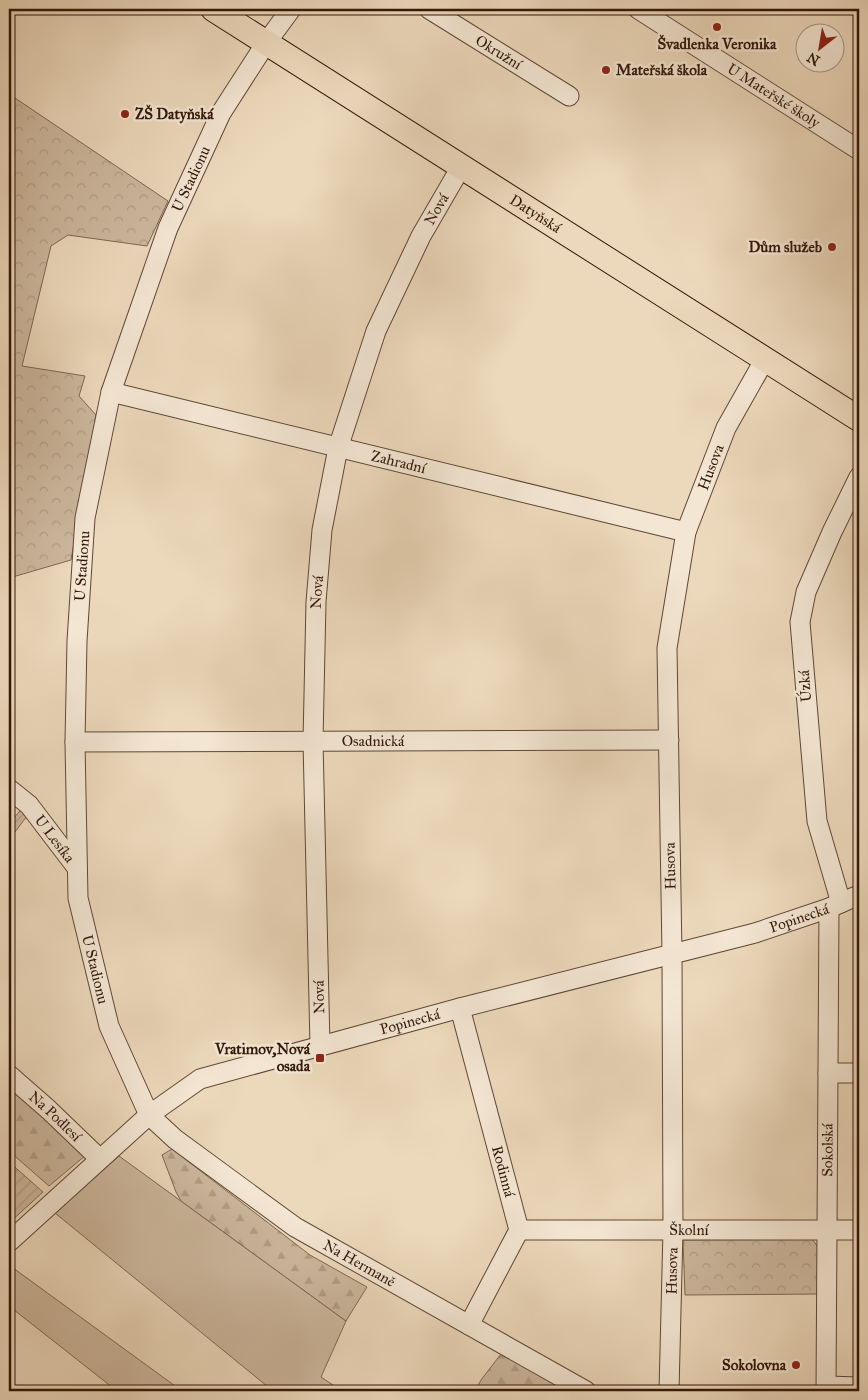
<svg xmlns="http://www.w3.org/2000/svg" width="868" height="1400" font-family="'IM FELL Great Primer',serif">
	<defs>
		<pattern id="forest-firs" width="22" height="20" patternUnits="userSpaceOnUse" patternTransform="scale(1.25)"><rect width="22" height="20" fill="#ccb79d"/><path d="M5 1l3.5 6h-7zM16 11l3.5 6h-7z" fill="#b09d86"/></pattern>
		<pattern id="park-crowns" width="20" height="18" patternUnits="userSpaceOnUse" patternTransform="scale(1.25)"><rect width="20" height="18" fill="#ccb79d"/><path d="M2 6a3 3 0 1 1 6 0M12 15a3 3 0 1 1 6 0" fill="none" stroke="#b09d86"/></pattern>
		<pattern id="garden-furrows" width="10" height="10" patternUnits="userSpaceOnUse" patternTransform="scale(1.25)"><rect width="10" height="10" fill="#ccb79d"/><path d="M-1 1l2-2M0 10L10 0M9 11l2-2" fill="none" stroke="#b09d86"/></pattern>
	</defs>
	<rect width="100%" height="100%" fill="#ecd8bb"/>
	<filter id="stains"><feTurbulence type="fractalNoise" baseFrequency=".004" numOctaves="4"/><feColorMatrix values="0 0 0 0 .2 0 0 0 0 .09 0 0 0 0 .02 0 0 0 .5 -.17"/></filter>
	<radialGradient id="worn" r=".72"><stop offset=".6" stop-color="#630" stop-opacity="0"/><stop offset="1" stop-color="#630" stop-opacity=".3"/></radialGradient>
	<path fill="#ccb79d" stroke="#7f6752" d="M 119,1156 L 346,1321 L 321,1377 L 342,1391 L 273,1391 L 55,1213 Z
		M 9,1265 L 182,1391 L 117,1391 L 9,1306 Z"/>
	<path fill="url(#forest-firs)" stroke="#7f6752" d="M 9,1082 L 86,1155 L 49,1186 L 9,1151 Z
		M 172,1149 L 310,1255 L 367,1287 L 346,1321 L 181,1201 L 176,1192 L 162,1155 Z
		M 501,1354 L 567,1391 L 475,1391 L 481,1380 Z"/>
	<path fill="url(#park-crowns)" stroke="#7f6752" d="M 9,94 L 168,201 L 147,246 L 68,235 L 51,246 L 22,366 L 85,376 L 79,396 L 96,415 L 71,560 L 9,578 Z
		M 812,1239 L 818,1247 L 818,1294 L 685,1295 L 683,1240 Z"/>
	<path fill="url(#garden-furrows)" stroke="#7f6752" d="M 24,806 L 30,812 L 9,840 L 9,814 L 14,818 Z
		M 9,1162 L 43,1192 L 9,1223 Z"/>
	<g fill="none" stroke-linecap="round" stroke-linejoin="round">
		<defs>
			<g id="minor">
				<path id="s1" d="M 291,9 L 266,43 L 221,113 L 168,228 L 111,392 L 85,518 L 77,641 L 75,742 L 78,898 L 109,1026 L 149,1115 L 175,1139 L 295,1227 L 586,1391"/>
				<path id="s2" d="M 429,9 L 569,96"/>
				<path id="s3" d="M 638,9 L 859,150"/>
				<path id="s4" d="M 111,392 L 686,532"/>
				<path id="s5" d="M 75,742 L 669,740"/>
				<path id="s6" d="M 9,789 L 29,805 L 77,868"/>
				<path d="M 841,903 L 817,821 L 800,622 L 806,592 L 832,532 L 859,477"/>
				<path id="s7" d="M 460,1008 L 519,1230 L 469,1325"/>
				<path id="s8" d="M 320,1046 L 313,741 L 316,602 L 322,530 L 338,448 L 376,331 L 421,236 L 461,167"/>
				<path d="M 828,1073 L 859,1073"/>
				<path id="s9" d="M 9,1075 L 49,1110 L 100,1159"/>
				<path id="s10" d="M 519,1230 L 859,1230"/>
				<path id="s11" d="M 9,1242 L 149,1115 L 200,1079 L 460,1008 L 755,933 L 829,908 L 859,895"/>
				<path d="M 827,1386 L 859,1387"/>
				<path id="s12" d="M 669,1391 L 673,1230 L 672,955 L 667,648 L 686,532 L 726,428 L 765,359"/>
				<path id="s13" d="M 826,1391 L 829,908"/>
			</g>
			<g id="major">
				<path id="s14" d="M 213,9 L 859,419"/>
			</g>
		</defs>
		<use href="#minor" stroke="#604735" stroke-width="21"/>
		<use href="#major" stroke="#321708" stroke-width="26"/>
		<use href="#minor" stroke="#f3e6d3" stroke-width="19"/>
		<use href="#major" stroke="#ecd8bb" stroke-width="24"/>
	</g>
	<g fill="#8f2418" stroke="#f3e6d3" stroke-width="2">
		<circle cx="717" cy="27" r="5"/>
		<circle cx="606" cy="70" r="5"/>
		<circle cx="125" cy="114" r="5"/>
		<circle cx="832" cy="247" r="5"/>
		<rect x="315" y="1053" width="10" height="10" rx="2.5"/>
		<circle cx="796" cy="1365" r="5"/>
	</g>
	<g text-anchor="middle" stroke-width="5" stroke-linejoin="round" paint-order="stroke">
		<g font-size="15" font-weight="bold" fill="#321708" stroke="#f3e6d3" text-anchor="end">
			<text x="717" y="49" text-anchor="middle">Švadlenka Veronika</text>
			<text x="616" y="75" text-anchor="start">Mateřská škola</text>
			<text x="135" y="119" text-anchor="start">ZŠ Datyňská</text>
			<text x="822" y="252">Dům služeb</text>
			<text x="310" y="1054">Vratimov,Nová<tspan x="310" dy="17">osada</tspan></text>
			<text x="786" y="1370">Sokolovna</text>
		</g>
		<g font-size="15" fill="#321708" stroke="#f3e6d3">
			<text dy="5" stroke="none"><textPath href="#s2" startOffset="82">Okružní</textPath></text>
			<text dy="5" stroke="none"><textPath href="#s3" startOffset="161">U Mateřské školy</textPath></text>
			<text transform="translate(191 179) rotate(-65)" y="5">U Stadionu</text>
			<text dy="5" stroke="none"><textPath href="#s8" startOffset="859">Nová</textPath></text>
			<text dy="5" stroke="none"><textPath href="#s14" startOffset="382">Datyňská</textPath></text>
			<text dy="5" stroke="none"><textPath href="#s4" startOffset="296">Zahradní</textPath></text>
			<text dy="5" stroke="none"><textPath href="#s12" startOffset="930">Husova</textPath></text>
			<text transform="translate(82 566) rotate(-86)" y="5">U Stadionu</text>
			<text dy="5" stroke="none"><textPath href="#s8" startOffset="454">Nová</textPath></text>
			<text transform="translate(805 686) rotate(-95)" y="5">Úzká</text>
			<text dy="5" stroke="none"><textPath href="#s5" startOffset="298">Osadnická</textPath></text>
			<text dy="5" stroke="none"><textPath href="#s6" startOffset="68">U Lesíka</textPath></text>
			<text transform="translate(670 866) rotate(-91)" y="5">Husova</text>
			<text dy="5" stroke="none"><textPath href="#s11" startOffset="872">Popinecká</textPath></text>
			<text dy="5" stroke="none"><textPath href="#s1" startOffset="1008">U Stadionu</textPath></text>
			<text transform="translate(319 997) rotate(-91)" y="5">Nová</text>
			<text dy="5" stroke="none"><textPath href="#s11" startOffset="469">Popinecká</textPath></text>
			<text dy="5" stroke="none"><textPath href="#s9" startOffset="62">Na Podlesí</textPath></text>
			<text dy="5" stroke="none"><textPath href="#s13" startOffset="241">Sokolská</textPath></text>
			<text dy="5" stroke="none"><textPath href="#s7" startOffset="169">Rodinná</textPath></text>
			<text dy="5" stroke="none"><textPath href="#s10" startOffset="170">Školní</textPath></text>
			<text dy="5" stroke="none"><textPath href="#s1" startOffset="1422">Na Hermaně</textPath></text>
			<text dy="5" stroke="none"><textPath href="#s12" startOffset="120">Husova</textPath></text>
		</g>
	</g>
	<rect width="868" height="1400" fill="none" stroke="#ecd8bb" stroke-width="30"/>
	<rect x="10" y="10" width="848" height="1380" fill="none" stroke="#321708" stroke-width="2.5"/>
	<rect x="15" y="15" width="838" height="1370" fill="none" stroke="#321708"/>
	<g transform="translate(820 48) rotate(211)"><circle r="24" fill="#f3e6d3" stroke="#a69382"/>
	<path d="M0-4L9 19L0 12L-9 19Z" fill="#8f2418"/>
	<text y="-8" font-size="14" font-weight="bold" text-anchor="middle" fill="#321708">N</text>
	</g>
	<rect width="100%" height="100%" filter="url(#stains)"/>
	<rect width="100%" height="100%" fill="url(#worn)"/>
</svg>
